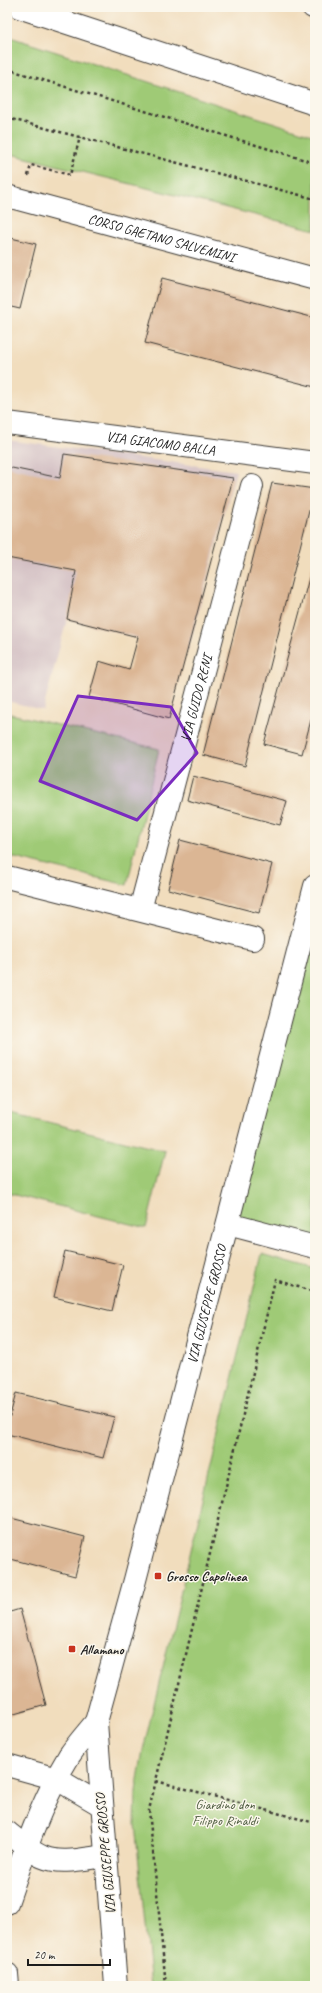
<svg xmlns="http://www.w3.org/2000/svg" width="322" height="1993" font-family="Caveat,sans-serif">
	<rect width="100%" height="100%" fill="#fbf7ec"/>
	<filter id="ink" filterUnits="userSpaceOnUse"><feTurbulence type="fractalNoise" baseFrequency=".025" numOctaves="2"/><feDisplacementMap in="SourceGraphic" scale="8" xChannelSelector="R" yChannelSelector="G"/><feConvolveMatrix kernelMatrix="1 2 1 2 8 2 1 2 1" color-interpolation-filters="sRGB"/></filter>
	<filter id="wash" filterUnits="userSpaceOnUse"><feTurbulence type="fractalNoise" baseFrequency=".012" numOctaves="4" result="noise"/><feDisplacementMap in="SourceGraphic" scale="16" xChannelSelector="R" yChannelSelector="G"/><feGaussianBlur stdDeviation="0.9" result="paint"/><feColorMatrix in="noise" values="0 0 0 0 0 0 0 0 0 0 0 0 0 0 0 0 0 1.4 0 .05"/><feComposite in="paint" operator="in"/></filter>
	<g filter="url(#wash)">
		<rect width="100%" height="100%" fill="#f1ddbd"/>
		<path fill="#d2bec2" d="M 7,440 L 236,471 L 188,651 L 67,619 L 43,710 L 7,701 Z"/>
		<path fill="#9fca76" stroke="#5e7349" d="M 7,36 L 315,136 L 315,230 L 7,153 Z
			M 7,713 L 159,749 L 127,885 L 7,856 Z
			M 315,882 L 315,1247 L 228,1224 Z
			M 7,1112 L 165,1151 L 146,1228 L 7,1193 Z
			M 262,1254 L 315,1269 L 315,1986 L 151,1986 L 135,1824 L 136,1791 L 143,1750 Z"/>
		<g id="blocks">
			<path fill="#dbb694" d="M 7,237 L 36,244 L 20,309 L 7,306 Z
				M 162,278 L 315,318 L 315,387 L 145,343 Z
				M 64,454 L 233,478 L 169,719 L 89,697 L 99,661 L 129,670 L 138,637 L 67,619 L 76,571 L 7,558 L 7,467 L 60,478 Z
				M 272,483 L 315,489 L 315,508 L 310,507 L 245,766 L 203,755 Z
				M 315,556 L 315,705 L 302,754 L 264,744 Z
				M 193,776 L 287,801 L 280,825 L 187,800 Z
				M 180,840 L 272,864 L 259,913 L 168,889 Z
				M 65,1251 L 123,1265 L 112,1311 L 54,1297 Z
				M 16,1393 L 114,1417 L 103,1458 L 7,1434 L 7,1427 Z
				M 7,1517 L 85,1537 L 75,1576 L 7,1558 Z
				M 20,1609 L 46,1705 L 7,1716 L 7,1613 Z"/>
		</g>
	</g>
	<g filter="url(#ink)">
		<use href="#blocks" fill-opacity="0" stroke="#3c3934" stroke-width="1"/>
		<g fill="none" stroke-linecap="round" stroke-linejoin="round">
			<defs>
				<g id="minor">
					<path d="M 19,7 L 315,104"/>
					<path d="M 313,7 L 315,8"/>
					<path id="s1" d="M 7,196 L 315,279"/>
					<path id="s2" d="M 7,423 L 315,463"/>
					<path d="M 7,877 L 253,939"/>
					<path id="s3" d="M 140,910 L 252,486"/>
					<path d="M 228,1224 L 315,1247"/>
					<path d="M 7,1765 L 57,1779 L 101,1805"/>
					<path d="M 7,1832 C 18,1841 30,1852 43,1857 C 61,1865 87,1858 106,1856"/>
					<path d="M 7,1903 C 24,1853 41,1802 69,1756 C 77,1744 87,1733 96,1722"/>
					<path d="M 7,1974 L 8,1986"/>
					<path id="s4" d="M 116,1986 L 96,1722 L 135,1580 L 315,886"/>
				</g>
			</defs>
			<use href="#minor" stroke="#3c3934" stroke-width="24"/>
			<path stroke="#3c3934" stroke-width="2.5" stroke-dasharray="3 3" stroke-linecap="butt" d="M 7,69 L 315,163
				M 7,118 L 315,199
				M 28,176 L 31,165 L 70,175 L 80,137
				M 156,1781 L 315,1823
				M 166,1986 L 149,1810 L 275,1280 L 315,1292"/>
			<use href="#minor" stroke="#fff" stroke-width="22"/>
		</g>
	</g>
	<path fill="#7b2cbf" fill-opacity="0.2" stroke="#7b2cbf" stroke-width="3" stroke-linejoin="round" d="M 78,696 L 171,707 L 197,753 L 137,820 L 40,781 Z"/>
	<g fill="#c8321e" stroke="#fbf7ec" stroke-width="1.5">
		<rect x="154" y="1572" width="8" height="8" rx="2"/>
		<rect x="68" y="1645" width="8" height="8" rx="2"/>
	</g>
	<g text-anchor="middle" stroke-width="3" stroke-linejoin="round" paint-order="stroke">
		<g font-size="14" fill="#1c1c1c" stroke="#fbf7ec">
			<text dy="5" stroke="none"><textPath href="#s1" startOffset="160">CORSO GAETANO SALVEMINI</textPath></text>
			<text dy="5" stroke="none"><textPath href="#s2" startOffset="155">VIA GIACOMO BALLA</textPath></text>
			<text dy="5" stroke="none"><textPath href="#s3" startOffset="219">VIA GUIDO RENI</textPath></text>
			<text dy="5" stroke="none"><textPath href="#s4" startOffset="697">VIA GIUSEPPE GROSSO</textPath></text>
			<text transform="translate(105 1854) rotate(-95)" y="5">VIA GIUSEPPE GROSSO</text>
		</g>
		<g font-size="14" font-weight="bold" fill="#1c1c1c" stroke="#fbf7ec" text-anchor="start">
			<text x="166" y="1581">Grosso Capolinea</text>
			<text x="80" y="1654">Allamano</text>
		</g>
		<g font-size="14" fill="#4a593c" stroke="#fbf7ec">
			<text x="225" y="1809">Giardino don<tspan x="225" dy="16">Filippo Rinaldi</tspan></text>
		</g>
	</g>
	<rect width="322" height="1993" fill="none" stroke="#fbf7ec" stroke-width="24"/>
	<path d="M28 1959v6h82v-6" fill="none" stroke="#1c1c1c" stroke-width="2"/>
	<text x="34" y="1959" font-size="12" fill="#1c1c1c" stroke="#fbf7ec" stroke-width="3" paint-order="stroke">20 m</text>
</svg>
